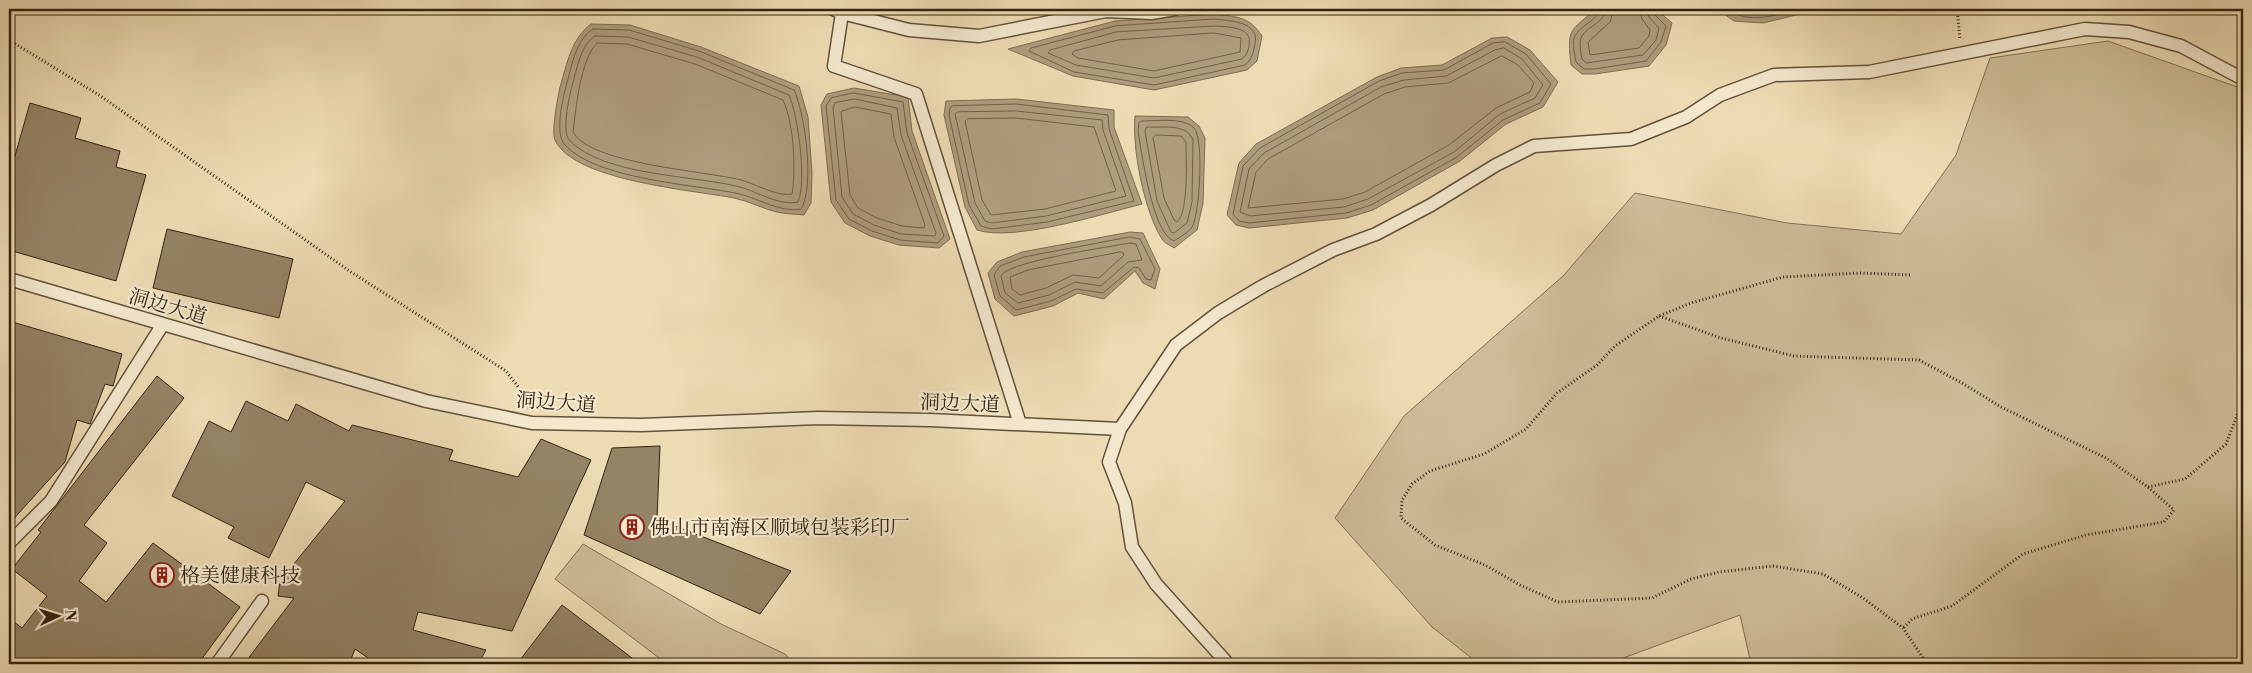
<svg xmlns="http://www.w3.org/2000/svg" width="2252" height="673" font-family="'Libre Bodoni','Noto Serif SC',serif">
	<rect width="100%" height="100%" fill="#eddbb3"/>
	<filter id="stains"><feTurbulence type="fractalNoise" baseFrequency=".004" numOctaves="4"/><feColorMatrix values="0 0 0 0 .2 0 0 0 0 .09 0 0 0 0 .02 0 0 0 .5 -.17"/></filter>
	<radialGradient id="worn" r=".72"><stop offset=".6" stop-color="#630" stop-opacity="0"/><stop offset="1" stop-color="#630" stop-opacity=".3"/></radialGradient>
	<path fill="#cdbc97" stroke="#807054" d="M 2108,41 L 2243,89 L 2243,664 L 1751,664 L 1740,615 L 1607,664 L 1479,664 L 1432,627 L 1335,518 L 1404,416 L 1563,276 L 1635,193 L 1787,223 L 1901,234 L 1956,155 L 1990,58 Z
		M 583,544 L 721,624 L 785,654 L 794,664 L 667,664 L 555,579 Z"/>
	<path fill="#ae9c7c" stroke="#7d6c51" d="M 1596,9 L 1656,9 L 1672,23 L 1666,45 L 1649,66 L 1595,74 L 1582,74 L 1571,65 C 1567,29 1569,32 1596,9 Z
		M 1717,9 L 1821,9 L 1763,23 L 1734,21 Z
		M 1214,14 C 1237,17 1249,16 1262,36 L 1257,61 L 1247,70 L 1154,90 L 1073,76 L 1008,49 L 1115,21 Z
		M 591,24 L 630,25 L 701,47 L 799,86 L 808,117 L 812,173 L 811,203 L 804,215 C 795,214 786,214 777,212 C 763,209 749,201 734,198 C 693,190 574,181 555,140 C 551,131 558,97 560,87 C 567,64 571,39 591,24 Z
		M 1507,37 L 1530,50 L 1558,82 L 1543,107 L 1506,124 L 1460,161 L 1373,210 L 1347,218 L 1249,228 L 1236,225 L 1227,215 L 1239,163 L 1256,144 L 1377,77 L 1401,68 L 1442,65 L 1492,38 Z
		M 854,88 L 908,97 L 912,131 L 950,239 L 939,248 L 899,245 L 870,236 L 845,223 L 831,202 L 821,105 L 827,94 Z
		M 1016,99 L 1114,110 L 1114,127 L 1142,204 C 1102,214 1014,242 977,230 L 965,207 L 944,115 L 946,101 Z
		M 1135,116 L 1188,117 L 1199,126 L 1205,138 L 1203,203 L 1197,230 L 1174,248 C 1170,245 1164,243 1162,239 C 1144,211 1132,148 1135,116 Z
		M 1130,232 L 1143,233 L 1160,269 L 1155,289 L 1143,283 L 1135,271 L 1104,299 L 1078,293 L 1053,306 L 1014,316 L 995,299 L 988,273 L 997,262 L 1022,252 Z"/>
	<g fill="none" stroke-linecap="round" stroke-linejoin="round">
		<path stroke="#706046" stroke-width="1" d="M 1600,9 C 1598,21 1579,25 1574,38 C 1572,44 1575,55 1576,62 L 1584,69 L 1595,69 L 1646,61 L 1661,42 L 1666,26 L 1654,14 L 1653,9
			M 1606,9 C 1605,25 1581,27 1580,42 C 1580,48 1581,54 1582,59 L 1586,63 L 1643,55 L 1656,40 L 1659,28 L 1649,17 L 1647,9
			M 1614,9 L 1610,22 L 1588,42 L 1590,55 L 1639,48 L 1649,36 L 1650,30 L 1642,19 L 1639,9
			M 1726,9 C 1749,25 1775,15 1801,9
			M 1214,19 C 1230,21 1260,21 1255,44 C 1253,54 1252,59 1245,65 L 1154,85 L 1074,72 L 1029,51 L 1031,48 L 1115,26 Z
			M 1214,26 C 1227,27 1253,26 1249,45 C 1248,51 1247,55 1242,59 L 1154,78 L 1076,65 L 1048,53 L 1050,50 L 1116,32 Z
			M 593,29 L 629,30 L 699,51 L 794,90 C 805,113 815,187 801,209 C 779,213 757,197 735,193 C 690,184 596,179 565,145 C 554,134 563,97 567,83 C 572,64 576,40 593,29 Z
			M 1214,33 L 1241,38 L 1240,52 L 1154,71 L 1078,58 L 1072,54 L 1074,51 L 1118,40 Z
			M 595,36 L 628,37 L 697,57 L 789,95 C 798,115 807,182 798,202 C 779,206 758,192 740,187 C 693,175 605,176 570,141 C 561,133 569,98 572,86 C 577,70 580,45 595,36 Z
			M 1505,42 L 1526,54 L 1551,84 L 1540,103 L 1503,120 L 1457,157 L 1371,205 L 1346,213 L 1249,223 L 1239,221 L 1233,214 L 1243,166 L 1260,148 L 1379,81 L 1402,73 L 1444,70 L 1493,43 Z
			M 597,43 L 627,44 L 695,64 L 783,100 C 794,124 796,168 792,194 C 777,197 756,184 741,180 C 706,171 590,164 573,132 C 576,109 580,60 597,43 Z
			M 1504,48 L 1522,59 L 1543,85 L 1535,98 L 1500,114 L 1454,152 L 1368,199 L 1344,207 L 1250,216 L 1240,212 L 1249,169 L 1264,153 L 1381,87 L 1404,80 L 1446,76 L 1495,50 Z
			M 1502,56 L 1518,65 L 1534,83 L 1530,92 L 1496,108 L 1449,145 L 1365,192 L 1343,199 L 1248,208 L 1256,172 L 1268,159 L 1384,94 L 1405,87 L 1448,83 Z
			M 854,93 L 903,102 L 907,133 L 944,236 L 938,243 L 900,240 L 872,231 L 849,219 L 836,200 L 826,106 L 831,98 Z
			M 855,99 L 897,108 L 901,135 L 936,233 L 935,236 L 901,234 L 874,225 L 853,214 L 842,197 L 833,108 L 835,103 Z
			M 1016,104 L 1108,115 L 1109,129 L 1134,201 L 1047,222 L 992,229 L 981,226 L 969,205 L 949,115 L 950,108 L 952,106 Z
			M 855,107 L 891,114 L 894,137 L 925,225 L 924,228 L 902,226 L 877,218 L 858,208 L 850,195 L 841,112 Z
			M 1016,111 L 1102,120 L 1103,130 L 1126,196 L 1046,216 L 992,223 L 985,221 L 975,203 L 955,114 L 958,112 Z
			M 1016,118 L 1094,127 L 1116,191 L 1045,209 L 991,215 L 982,200 L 965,121 L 967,119 Z
			M 1142,121 C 1157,121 1183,117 1194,128 C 1204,138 1200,213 1192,227 C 1189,232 1180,237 1174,241 C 1152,233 1142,154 1138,131 L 1139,123 Z
			M 1147,127 C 1164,128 1186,123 1193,140 L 1192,202 L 1187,223 L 1174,233 L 1171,232 L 1157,201 L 1145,131 Z
			M 1156,135 L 1181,136 L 1186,142 C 1186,158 1189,212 1177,222 L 1174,220 L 1164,198 L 1153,138 Z
			M 1130,237 L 1140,239 L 1155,269 L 1151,280 L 1146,279 L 1139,268 L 1134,267 L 1103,293 L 1076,289 L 1051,301 L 1016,310 L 1000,296 L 994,275 L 1000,266 L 1024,257 Z
			M 1130,243 L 1136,244 L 1142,260 L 1128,262 L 1101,286 L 1075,282 L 1049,295 L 1018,303 L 1005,293 L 1001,276 C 1009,261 1109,247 1130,243 Z
			M 1121,252 L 1124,254 L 1123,256 L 1099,278 L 1073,275 L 1046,288 L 1020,295 L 1012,289 L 1010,277 L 1028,270 Z"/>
	</g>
	<path fill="#948365" stroke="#332311" d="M 30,103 L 81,118 L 75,138 L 120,151 L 116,167 L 146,175 L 116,281 L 9,250 L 9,177 Z
		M 167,229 L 293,259 L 279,318 L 153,288 Z
		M 9,321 L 122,354 L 113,386 L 105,384 L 90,424 L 77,420 L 65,462 L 9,524 Z
		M 157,376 L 184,398 L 84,525 L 107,543 L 79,581 L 106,602 L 153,543 L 240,607 L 198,664 L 9,664 L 9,618 L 22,628 L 47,596 L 12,569 L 41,532 L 38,530 Z
		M 246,401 L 288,421 L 296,404 L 349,431 L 352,425 L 453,450 L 449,460 L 518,477 L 541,439 L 591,460 L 512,631 L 418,612 L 413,630 L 486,650 L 478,664 L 377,664 L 355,649 L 349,664 L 244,664 L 294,598 L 278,596 L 280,581 L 345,501 L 306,482 L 269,558 L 228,538 L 234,527 L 172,496 L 209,421 L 231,432 Z
		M 660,446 L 657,519 L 791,571 L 760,614 L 584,535 L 612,448 Z
		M 562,605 L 640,664 L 517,664 Z"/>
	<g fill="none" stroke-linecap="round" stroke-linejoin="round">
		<defs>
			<path id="street" d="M 833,9 L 842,13 L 834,66 L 916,94 L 1020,424
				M 842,13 L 909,30 L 979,36 L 1106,11 L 1151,13 L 1175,9
				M 9,279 L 426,401 L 532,423 L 641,425 L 818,418 L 930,420 L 1120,429
				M 9,543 L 51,501 L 163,324
				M 217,664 L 262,601
				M 1228,664 L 1156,584 L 1132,547 L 1125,503 L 1109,462 L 1120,429 L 1176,345 L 1218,313 L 1263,286 L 1333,250 L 1376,234 L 1431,205 L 1496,165 L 1534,146 L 1631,139 L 1686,117 L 1720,95 L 1774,75 L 1869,72 L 2085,29 L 2129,32 L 2181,46 L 2243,79"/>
		</defs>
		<use href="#street" stroke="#62513a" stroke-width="15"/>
		<path stroke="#332311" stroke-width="3" stroke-dasharray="1 2.5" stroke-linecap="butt" d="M 1957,9 L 1960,40
			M 9,40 L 99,95 L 351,272 L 506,371 L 526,397 L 529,410
			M 1910,275 L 1860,273 L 1783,277 L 1691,303 L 1659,316 L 1615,346 L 1597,365 L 1557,393 L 1526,429 L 1484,454 L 1430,471 L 1412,484 L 1402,500 L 1401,518 L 1435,545 L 1485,565 L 1520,585 L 1558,602 L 1652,598 L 1691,579 L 1719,572 L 1773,566 L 1823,574 L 1863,598 L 1903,628 L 1927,664
			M 1659,316 L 1721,338 L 1794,356 L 1919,360 L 1962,383 L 2001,407 L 2106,458 L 2148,487 L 2174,510 L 2164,522 L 2086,535 L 2023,554 L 1952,606 L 1912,619 L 1903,628
			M 2148,487 L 2185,479 L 2226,444 L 2243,400"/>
		<use href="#street" stroke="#f3e8ce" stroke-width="12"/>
	</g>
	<defs>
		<symbol id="building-ring" viewBox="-11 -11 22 22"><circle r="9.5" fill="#f3e8ce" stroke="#8f2418" stroke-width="1.5"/><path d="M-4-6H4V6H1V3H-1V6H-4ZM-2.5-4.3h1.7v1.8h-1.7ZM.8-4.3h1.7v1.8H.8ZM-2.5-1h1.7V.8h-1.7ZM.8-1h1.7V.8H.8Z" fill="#8f2418"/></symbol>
	</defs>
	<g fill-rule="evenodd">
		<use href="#building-ring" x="618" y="513" width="28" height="28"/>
		<use href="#building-ring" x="148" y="561" width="28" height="28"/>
	</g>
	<g text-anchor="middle" stroke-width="4.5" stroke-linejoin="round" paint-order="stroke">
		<g font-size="20" fill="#332311" stroke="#f3e8ce">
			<text transform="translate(168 306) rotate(16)" y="7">洞边大道</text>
			<text transform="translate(556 402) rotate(4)" y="7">洞边大道</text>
			<text transform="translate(960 403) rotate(2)" y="7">洞边大道</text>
		</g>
		<g font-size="20" fill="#332311" stroke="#f3e8ce" text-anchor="start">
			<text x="650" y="534">佛山市南海区顺域包装彩印厂</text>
			<text x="180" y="582">格美健康科技</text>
		</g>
	</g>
	<rect width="2252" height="673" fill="none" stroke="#eddbb3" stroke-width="30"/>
	<rect x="10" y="10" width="2232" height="653" fill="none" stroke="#332311" stroke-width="2.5"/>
	<rect x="15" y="15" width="2222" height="643" fill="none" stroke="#332311"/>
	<g transform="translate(58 616) rotate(86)" stroke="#f3e8ce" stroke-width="4" paint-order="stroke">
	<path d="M0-4L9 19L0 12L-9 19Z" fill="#332311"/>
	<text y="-8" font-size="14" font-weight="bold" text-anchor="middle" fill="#332311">N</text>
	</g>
	<rect width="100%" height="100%" filter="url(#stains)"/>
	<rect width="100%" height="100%" fill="url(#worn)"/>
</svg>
